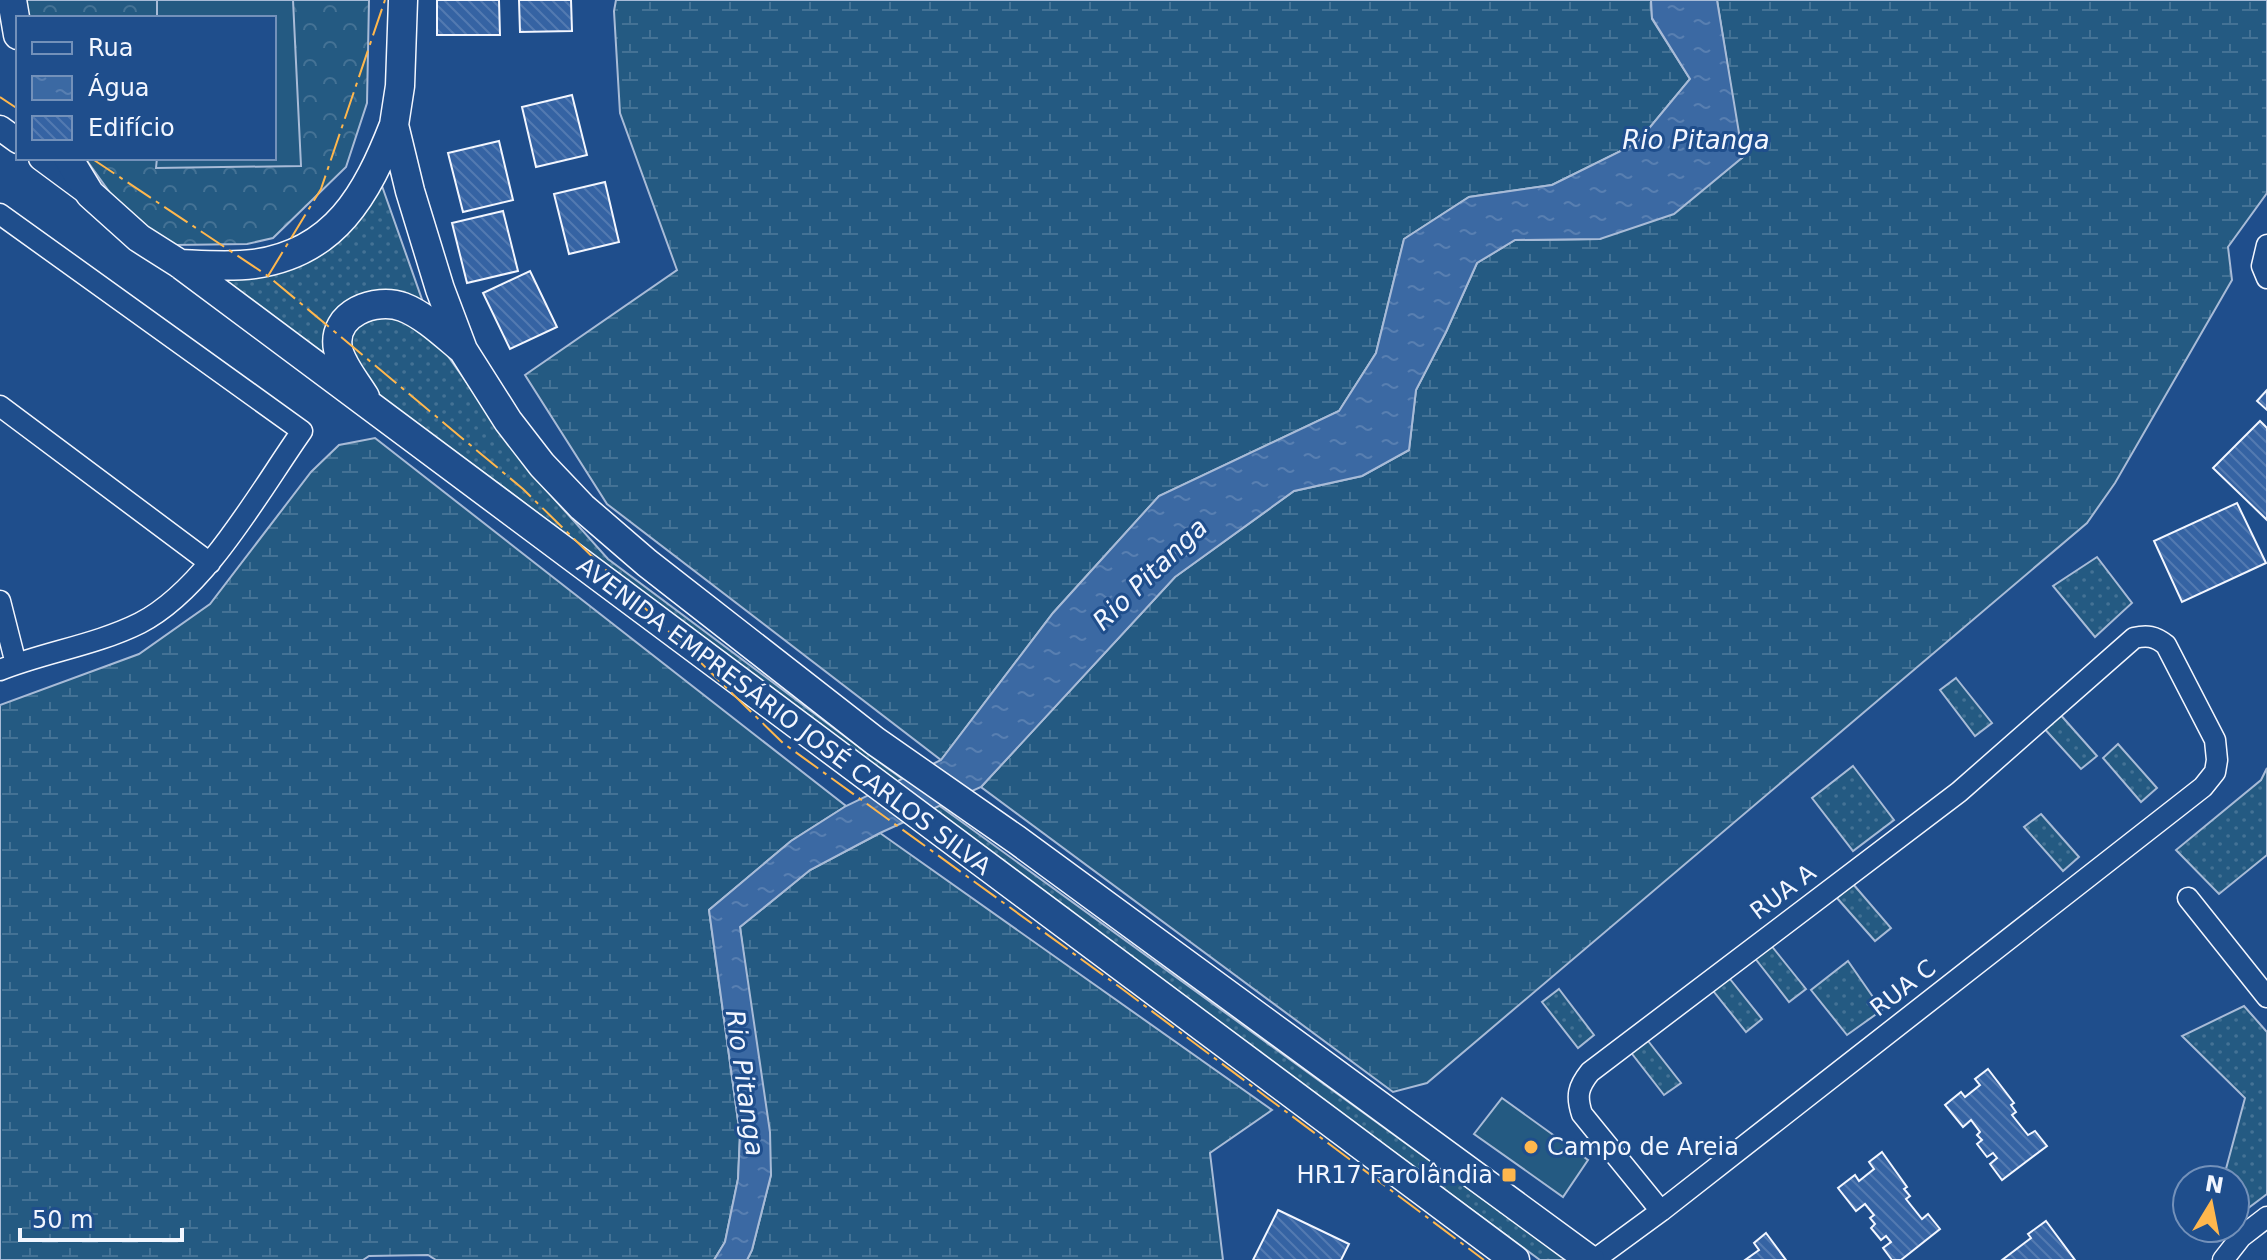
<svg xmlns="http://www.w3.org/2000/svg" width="2267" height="1260" font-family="'DejaVu Sans',sans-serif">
	<defs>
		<pattern id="grass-dots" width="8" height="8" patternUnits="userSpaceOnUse" patternTransform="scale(2)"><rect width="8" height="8" fill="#245a82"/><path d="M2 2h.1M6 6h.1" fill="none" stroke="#447295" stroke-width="1.8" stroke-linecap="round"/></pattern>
		<pattern id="forest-crowns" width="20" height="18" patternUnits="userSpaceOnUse" patternTransform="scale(2)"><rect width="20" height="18" fill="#245a82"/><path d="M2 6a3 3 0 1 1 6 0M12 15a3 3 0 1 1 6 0" fill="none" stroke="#447295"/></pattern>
		<pattern id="wetland-marsh" width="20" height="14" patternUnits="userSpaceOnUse" patternTransform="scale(2)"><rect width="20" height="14" fill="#245a82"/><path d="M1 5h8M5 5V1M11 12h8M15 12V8" fill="none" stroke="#447295"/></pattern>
		<pattern id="water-ripples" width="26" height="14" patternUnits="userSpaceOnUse" patternTransform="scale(2)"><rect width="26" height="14" fill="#3b69a3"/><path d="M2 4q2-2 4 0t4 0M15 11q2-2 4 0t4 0" fill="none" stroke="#587fb1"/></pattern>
		<pattern id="building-back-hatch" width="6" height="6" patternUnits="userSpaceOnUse" patternTransform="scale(2)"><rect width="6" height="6" fill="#3563a3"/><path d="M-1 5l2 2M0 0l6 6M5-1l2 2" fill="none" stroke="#537ab1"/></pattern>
	</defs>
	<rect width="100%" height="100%" fill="#1f4e8c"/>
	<path fill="url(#grass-dots)" stroke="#a8bbd7" stroke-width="2" d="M 376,169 L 436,339 L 529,471 L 608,559 L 879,762 L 1567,1260 L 1540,1260 L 872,767 L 510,492 L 214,275 L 293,258 Z
		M 2097,557 L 2132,603 L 2095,637 L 2053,586 Z
		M 1956,678 L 1992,723 L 1975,736 L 1940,690 Z
		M 2058,712 L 2097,756 L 2081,769 L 2042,726 Z
		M 2118,744 L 2157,788 L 2141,802 L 2103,758 Z
		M 1853,766 L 1894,820 L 1853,851 L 1812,798 Z
		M 2267,768 L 2267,855 L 2219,894 L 2176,850 L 2261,780 Z
		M 2041,814 L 2079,857 L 2063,871 L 2024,827 Z
		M 1853,884 L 1891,928 L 1875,941 L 1837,898 Z
		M 1770,944 L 1806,989 L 1789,1002 L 1754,957 Z
		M 1848,961 L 1882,1010 L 1847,1035 L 1811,990 Z
		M 1726,974 L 1762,1019 L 1746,1032 L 1710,987 Z
		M 1559,989 L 1594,1035 L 1578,1048 L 1542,1002 Z
		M 2244,1006 L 2267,1032 L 2267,1194 L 2235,1218 L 2235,1180 L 2223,1180 L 2245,1098 L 2182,1036 Z
		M 1645,1037 L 1681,1083 L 1664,1095 L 1629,1050 Z"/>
	<path fill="url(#forest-crowns)" stroke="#a8bbd7" stroke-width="2" d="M 22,0 L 369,0 L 367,103 L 346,167 L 273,238 L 247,244 L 174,245 L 126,215 L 85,158 L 274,158 L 274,18 L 24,18 Z"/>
	<path fill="url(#wetland-marsh)" stroke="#a8bbd7" stroke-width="2" d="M 616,0 L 1651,0 L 1652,19 L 1690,79 L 1637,143 L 1552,185 L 1469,197 L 1404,239 L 1376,353 L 1339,411 L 1159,496 L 1053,613 L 941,760 L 607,504 L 525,375 L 677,270 L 620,113 L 614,11 Z
		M 1717,0 L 2267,0 L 2267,193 L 2228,247 L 2232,280 L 2115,483 L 2087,523 L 1427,1083 L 1393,1092 L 981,787 L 1175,577 L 1294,491 L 1362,476 L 1409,450 L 1416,390 L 1446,332 L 1477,263 L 1515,240 L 1600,239 L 1742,158 Z
		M 375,438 L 846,806 L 791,841 L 709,910 L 740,1135 L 738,1179 L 725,1242 L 714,1260 L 436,1260 L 428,1255 L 369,1256 L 363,1260 L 0,1260 L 0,705 L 139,654 L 210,604 L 311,472 L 339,445 Z
		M 880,833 L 1272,1110 L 1210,1153 L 1223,1260 L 747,1260 L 752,1250 L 771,1175 L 740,927 L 810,870 Z"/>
	<path fill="#245a82" stroke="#a8bbd7" stroke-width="2" d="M 157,0 L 293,0 L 301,166 L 156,168 L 157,158 L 274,158 L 274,18 L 157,18 Z
		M 1502,1098 L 1588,1160 L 1563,1197 L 1474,1134 Z"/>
	<path fill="url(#water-ripples)" stroke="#a8bbd7" stroke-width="2" d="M 1651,0 L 1717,0 L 1743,157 L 1674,214 L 1600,239 L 1515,240 L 1477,263 L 1446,332 L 1416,390 L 1409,450 L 1362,476 L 1294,491 L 1175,577 L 981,787 L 880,833 L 810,870 L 740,927 L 770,1132 L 771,1175 L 752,1250 L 747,1260 L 714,1260 L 725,1242 L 738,1179 L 740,1135 L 709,910 L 791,841 L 846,806 L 941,760 L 1053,613 L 1159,496 L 1339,411 L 1376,353 L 1404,239 L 1469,197 L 1552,185 L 1637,143 L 1690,79 L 1652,18 Z"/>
	<path fill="url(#building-back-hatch)" stroke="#f2f6ff" stroke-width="2" d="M 437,0 L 499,0 L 500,35 L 437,35 Z
		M 519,0 L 571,0 L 572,31 L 520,32 Z
		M 572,95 L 587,155 L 536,167 L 522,107 Z
		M 499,141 L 513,200 L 463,212 L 448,153 Z
		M 605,182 L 619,242 L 569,254 L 554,194 Z
		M 503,211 L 518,271 L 467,283 L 452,223 Z
		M 530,271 L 557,327 L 510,349 L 483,293 Z
		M 2267,390 L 2267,410 L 2257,401 Z
		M 2260,421 L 2267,428 L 2267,520 L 2213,468 Z
		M 2237,503 L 2266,563 L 2182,602 L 2154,541 Z
		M 1988,1069 L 2014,1103 L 2011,1105 L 2016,1112 L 2012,1115 L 2028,1135 L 2035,1131 L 2047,1146 L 2002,1180 L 1990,1164 L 1997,1158 L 1993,1153 L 1987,1157 L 1977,1144 L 1982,1140 L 1977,1135 L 1980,1132 L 1971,1120 L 1963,1127 L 1945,1105 L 1961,1092 L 1965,1097 L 1980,1085 L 1975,1079 Z
		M 1882,1152 L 1907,1187 L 1904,1189 L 1910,1196 L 1906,1199 L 1922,1219 L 1928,1214 L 1940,1229 L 1901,1260 L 1892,1260 L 1883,1248 L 1891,1242 L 1886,1236 L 1881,1240 L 1871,1228 L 1875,1224 L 1870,1218 L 1874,1215 L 1865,1204 L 1856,1211 L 1838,1188 L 1855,1175 L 1859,1181 L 1874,1169 L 1869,1162 Z
		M 1278,1210 L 1349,1244 L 1341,1260 L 1253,1260 Z
		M 2046,1221 L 2075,1260 L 2002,1260 L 2031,1238 L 2028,1234 Z
		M 1766,1233 L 1786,1260 L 1745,1260 L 1759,1250 L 1754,1243 Z"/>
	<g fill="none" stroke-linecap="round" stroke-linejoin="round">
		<defs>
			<path id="minor" d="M 0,214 L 302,431 C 259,492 206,589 140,623 C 96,645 45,652 0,670
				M 2267,245 L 2262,266 L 2267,278
				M 0,406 L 210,563
				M 0,601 L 16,664
				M 2188,898 L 2267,997
				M 1594,1260 L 1661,1211 L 2203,787 L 2215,772 L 2217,760 L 2215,740 L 2166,645 C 2155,636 2147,635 2134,638 L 1959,792 L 1590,1072 C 1578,1087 1576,1096 1582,1114 L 1661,1211
				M 2223,1260 L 2241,1237 L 2267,1217"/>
			<path id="tertiary" d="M 0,128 L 18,141
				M 41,158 L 87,192"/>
			<path id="secondary" d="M 12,0 L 18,35
				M 403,0 L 400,86 L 394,125 L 410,191 L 440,289 L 463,350 L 508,421 L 542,465 L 582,507 L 647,563 L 875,741 L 1017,840 L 1590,1260
				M 68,158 L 90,194 L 139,238 L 180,264 L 1515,1260
				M 180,264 C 204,265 230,267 254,264 C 335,253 367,194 394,125
				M 365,397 C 356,382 342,366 338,349 C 331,313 376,297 403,307 C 424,315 445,335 463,350"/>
		</defs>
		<use href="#minor" stroke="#f2f6ff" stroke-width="23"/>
		<use href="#tertiary" stroke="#f2f6ff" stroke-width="27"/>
		<use href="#secondary" stroke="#f2f6ff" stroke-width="31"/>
		<use href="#minor" stroke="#1f4e8c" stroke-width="20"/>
		<use href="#tertiary" stroke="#1f4e8c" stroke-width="24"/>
		<use href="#secondary" stroke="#1f4e8c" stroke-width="28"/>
		<path stroke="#ffb74d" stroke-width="2" stroke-dasharray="28 6 4 6" stroke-linecap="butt" d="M 0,97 L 18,109
			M 91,158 L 268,276 L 523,489 L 783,743 L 1121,988 L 1484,1260
			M 268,276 L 321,189 L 385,0"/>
	</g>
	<g fill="#ffb74d" stroke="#1f4e8c" stroke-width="3">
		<circle cx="1531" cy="1147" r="8"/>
		<rect x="1501" y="1167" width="16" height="16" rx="4"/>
	</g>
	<g text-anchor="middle" stroke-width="6" stroke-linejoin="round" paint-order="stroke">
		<g font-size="24" fill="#f2f6ff" stroke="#1f4e8c">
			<text transform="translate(784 716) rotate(37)" y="8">AVENIDA EMPRESÁRIO JOSÉ CARLOS SILVA</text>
			<text transform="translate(1783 892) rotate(-37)" y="8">RUA A</text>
			<text transform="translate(1903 988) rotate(-38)" y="8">RUA C</text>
		</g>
		<g font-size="24" fill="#f2f6ff" stroke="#1f4e8c" text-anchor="start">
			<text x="1547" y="1155">Campo de Areia</text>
			<text x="1493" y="1183" text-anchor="end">HR17 Farolândia</text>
		</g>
		<g font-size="26" font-style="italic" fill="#f2f6ff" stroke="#1f4e8c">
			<text x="1696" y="149">Rio Pitanga</text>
			<text transform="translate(1150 574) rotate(-44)" y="9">Rio Pitanga</text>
			<text transform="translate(745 1083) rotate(82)" y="9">Rio Pitanga</text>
		</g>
	</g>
	<rect x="16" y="16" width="260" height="144" fill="#1f4e8c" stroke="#7391ba" stroke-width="2"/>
	<rect x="32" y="42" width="40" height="12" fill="#1f4e8c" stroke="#7391ba" stroke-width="2"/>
	<text x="88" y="56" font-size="24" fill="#f2f6ff">Rua</text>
	<rect x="32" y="76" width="40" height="24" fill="url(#water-ripples)" stroke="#7391ba" stroke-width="2"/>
	<text x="88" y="96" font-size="24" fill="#f2f6ff">Água</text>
	<rect x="32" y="116" width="40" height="24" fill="url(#building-back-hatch)" stroke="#7391ba" stroke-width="2"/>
	<text x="88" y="136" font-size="24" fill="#f2f6ff">Edifício</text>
	<g transform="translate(2211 1204) rotate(10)"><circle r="38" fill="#1f4e8c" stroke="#7391ba" stroke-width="2"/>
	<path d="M0-6L14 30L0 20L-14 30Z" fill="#ffb74d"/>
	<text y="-12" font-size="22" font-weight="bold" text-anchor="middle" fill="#f2f6ff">N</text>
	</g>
	<path d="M20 1228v12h162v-12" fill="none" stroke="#f2f6ff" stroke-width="4"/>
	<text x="32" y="1228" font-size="24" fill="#f2f6ff" stroke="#1f4e8c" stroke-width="6" paint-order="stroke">50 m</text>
</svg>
